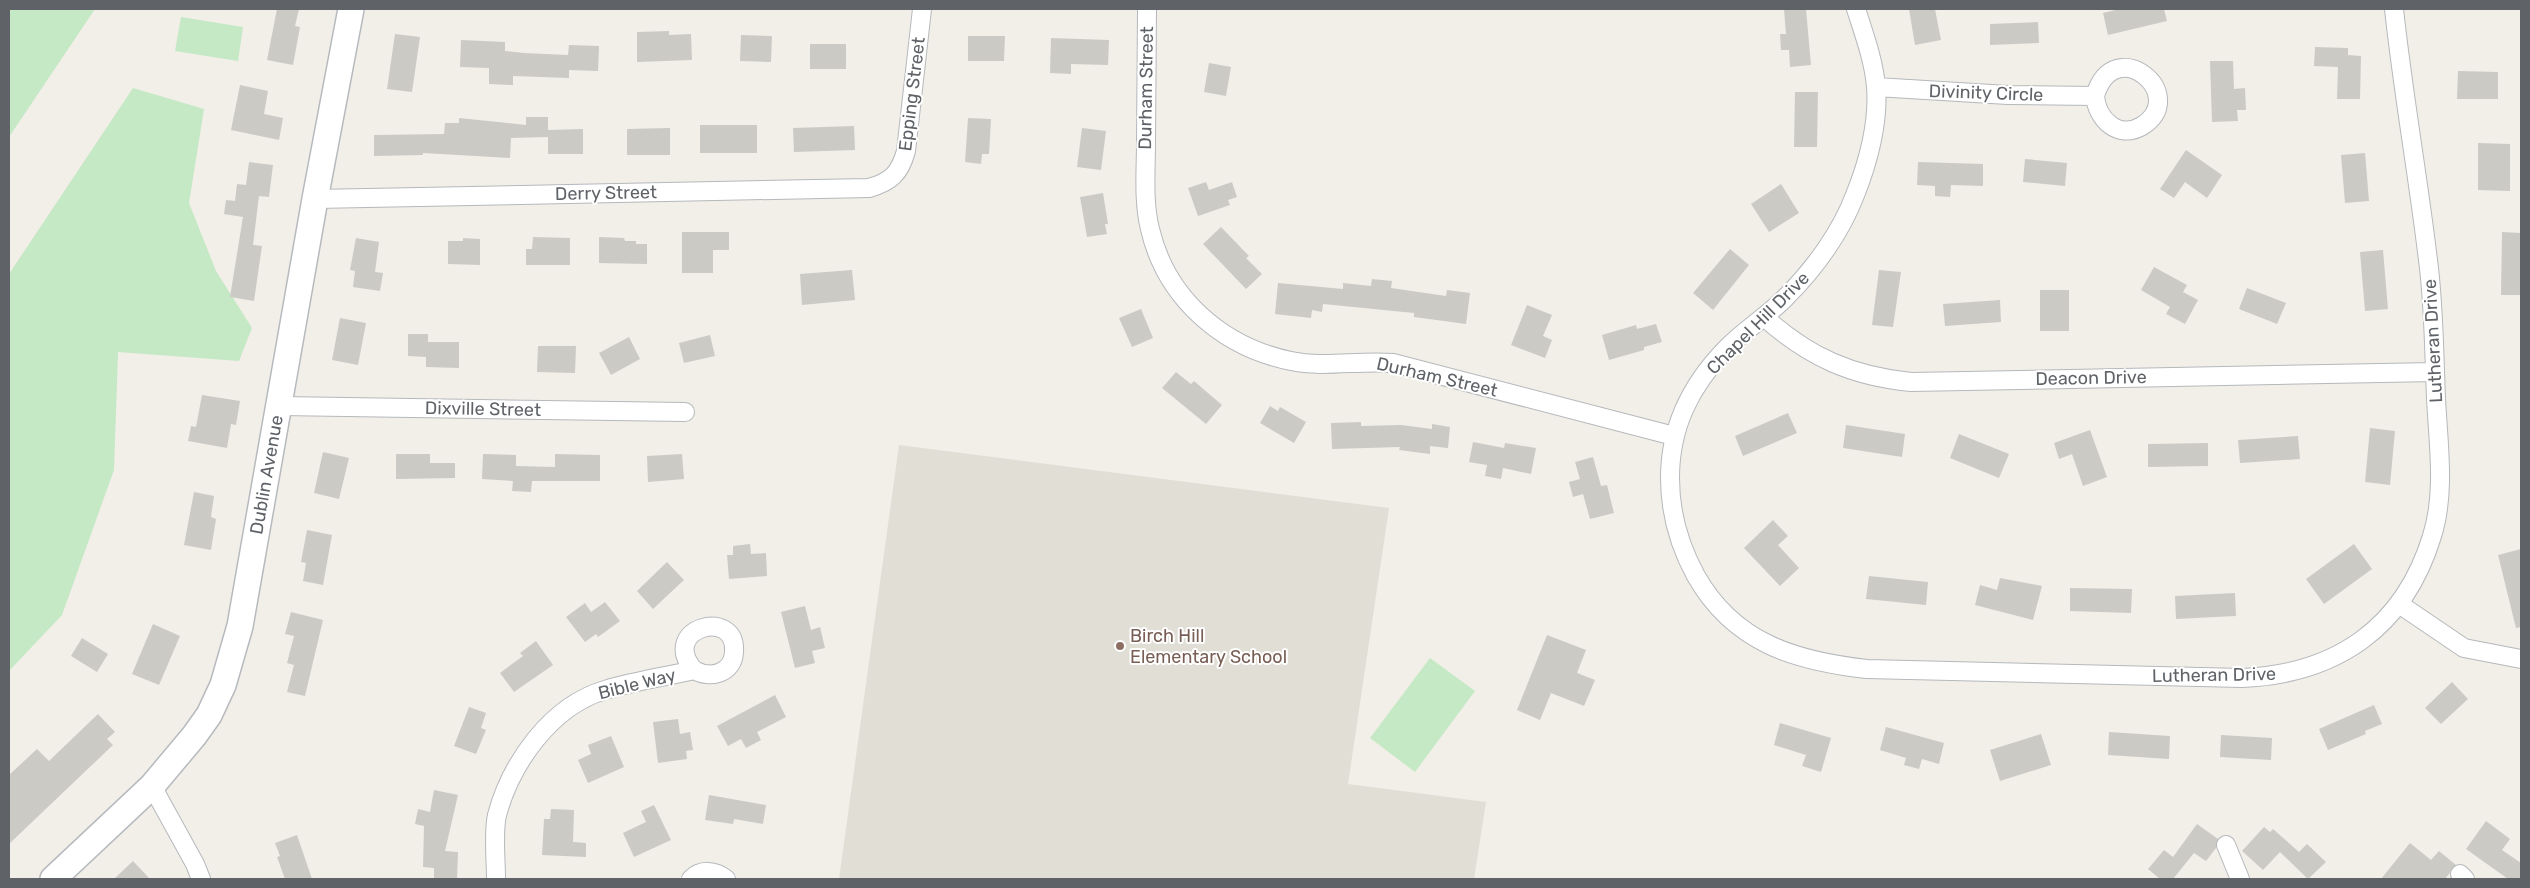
<svg xmlns="http://www.w3.org/2000/svg" width="2530" height="888" font-family="Rubik,sans-serif">
	<rect width="100%" height="100%" fill="#f1efe8"/>
	<path fill="#e1ded6" d="M 899,445 L 1389,508 L 1348,784 L 1486,802 L 1474,879 L 839,879 Z"/>
	<path fill="#c5e8c5" d="M 9,9 L 95,9 L 9,137 Z
		M 181,17 L 243,27 L 238,61 L 175,51 Z
		M 133,88 L 204,109 L 189,203 L 216,271 L 252,328 L 239,361 L 118,352 L 114,470 L 62,615 L 9,671 L 9,274 Z
		M 1430,658 L 1475,691 L 1415,772 L 1370,738 Z"/>
	<path fill="#cccac5" d="M 277,9 L 299,9 L 295,26 L 300,27 L 293,65 L 267,60 Z
		M 1784,9 L 1806,9 L 1811,65 L 1790,67 L 1789,50 L 1781,50 L 1780,34 L 1786,34 Z
		M 1909,9 L 1935,9 L 1941,40 L 1915,45 Z
		M 2120,9 L 2164,9 L 2167,21 L 2108,35 L 2103,13 Z
		M 2038,22 L 2039,43 L 1990,45 L 1990,24 Z
		M 669,31 L 669,35 L 691,34 L 692,60 L 637,62 L 637,32 Z
		M 395,34 L 420,37 L 412,92 L 387,89 Z
		M 741,35 L 772,36 L 771,62 L 740,61 Z
		M 968,36 L 1005,36 L 1004,61 L 968,61 Z
		M 1051,38 L 1109,40 L 1108,65 L 1071,64 L 1071,74 L 1050,73 Z
		M 461,40 L 505,42 L 505,51 L 524,53 L 568,55 L 569,45 L 599,46 L 598,71 L 569,70 L 569,78 L 513,76 L 513,85 L 489,84 L 489,68 L 460,67 Z
		M 810,44 L 846,44 L 846,69 L 810,69 Z
		M 2315,47 L 2348,48 L 2348,55 L 2361,56 L 2360,99 L 2337,99 L 2338,67 L 2314,66 Z
		M 2210,61 L 2233,61 L 2234,89 L 2245,88 L 2246,110 L 2237,110 L 2238,121 L 2212,122 Z
		M 1209,63 L 1231,67 L 1226,96 L 1204,92 Z
		M 2458,71 L 2498,72 L 2498,99 L 2457,99 Z
		M 240,85 L 268,91 L 264,114 L 283,118 L 279,140 L 231,130 Z
		M 1795,92 L 1818,92 L 1817,147 L 1794,147 Z
		M 526,117 L 548,117 L 548,130 L 583,129 L 583,154 L 548,154 L 548,137 L 511,138 L 510,158 L 423,153 L 423,155 L 374,156 L 374,135 L 444,134 L 445,123 L 459,123 L 459,118 L 526,125 Z
		M 968,118 L 991,119 L 989,154 L 982,154 L 981,164 L 965,162 Z
		M 700,125 L 757,125 L 757,153 L 700,153 Z
		M 854,126 L 855,150 L 794,152 L 793,128 Z
		M 670,128 L 670,155 L 627,155 L 627,129 Z
		M 1082,128 L 1106,131 L 1101,170 L 1077,167 Z
		M 2478,143 L 2510,144 L 2510,191 L 2478,190 Z
		M 2186,150 L 2222,175 L 2207,198 L 2185,182 L 2174,198 L 2160,189 Z
		M 2365,153 L 2369,201 L 2345,203 L 2341,155 Z
		M 2025,159 L 2067,163 L 2065,186 L 2023,182 Z
		M 249,162 L 273,165 L 269,197 L 259,196 L 253,245 L 262,246 L 254,301 L 230,297 L 243,217 L 224,214 L 226,200 L 235,201 L 237,184 L 246,185 Z
		M 1918,162 L 1983,164 L 1983,186 L 1951,185 L 1950,197 L 1935,196 L 1935,186 L 1917,185 Z
		M 1206,182 L 1209,190 L 1232,182 L 1237,197 L 1228,200 L 1230,205 L 1198,216 L 1188,188 Z
		M 1781,184 L 1799,213 L 1769,232 L 1751,204 Z
		M 1103,193 L 1108,224 L 1105,224 L 1107,234 L 1087,237 L 1080,197 Z
		M 1221,227 L 1249,256 L 1246,258 L 1262,274 L 1246,289 L 1203,244 Z
		M 682,232 L 729,232 L 729,250 L 713,250 L 713,273 L 682,273 Z
		M 2502,232 L 2521,233 L 2521,295 L 2501,295 Z
		M 533,237 L 570,238 L 570,265 L 526,265 L 526,249 L 532,249 Z
		M 599,237 L 624,238 L 625,241 L 636,241 L 636,244 L 647,244 L 647,264 L 599,263 Z
		M 356,238 L 379,242 L 375,272 L 383,273 L 380,291 L 353,287 L 355,271 L 350,270 Z
		M 463,238 L 480,239 L 480,265 L 448,264 L 448,241 L 463,241 Z
		M 1730,249 L 1749,265 L 1713,310 L 1693,293 Z
		M 2383,250 L 2388,309 L 2365,311 L 2360,252 Z
		M 2154,267 L 2187,285 L 2183,292 L 2198,300 L 2185,324 L 2166,314 L 2170,307 L 2141,290 Z
		M 852,270 L 855,300 L 802,305 L 800,274 Z
		M 1879,270 L 1901,272 L 1893,327 L 1872,325 Z
		M 1372,279 L 1392,281 L 1391,288 L 1446,296 L 1447,290 L 1470,293 L 1466,324 L 1414,317 L 1414,313 L 1323,304 L 1322,312 L 1312,310 L 1311,318 L 1275,314 L 1278,283 L 1343,289 L 1343,283 L 1371,286 Z
		M 2247,288 L 2286,303 L 2277,324 L 2239,309 Z
		M 2040,290 L 2069,290 L 2069,331 L 2040,331 Z
		M 2000,300 L 2001,322 L 1945,326 L 1943,304 Z
		M 1527,305 L 1552,315 L 1543,336 L 1552,340 L 1545,358 L 1511,345 Z
		M 1141,309 L 1153,338 L 1132,347 L 1119,318 Z
		M 340,318 L 366,323 L 358,365 L 332,360 Z
		M 1656,324 L 1662,342 L 1644,347 L 1644,350 L 1609,360 L 1602,335 L 1636,325 L 1637,329 Z
		M 408,334 L 428,334 L 428,342 L 459,342 L 459,368 L 426,367 L 426,357 L 408,356 Z
		M 710,335 L 715,356 L 684,363 L 679,343 Z
		M 629,337 L 640,359 L 611,375 L 599,353 Z
		M 538,346 L 576,346 L 575,373 L 537,372 Z
		M 1176,372 L 1191,384 L 1194,381 L 1222,405 L 1206,424 L 1162,388 Z
		M 202,395 L 240,401 L 236,425 L 231,424 L 227,448 L 188,441 L 191,426 L 196,427 Z
		M 1270,406 L 1278,411 L 1280,407 L 1306,422 L 1294,443 L 1260,423 Z
		M 1788,413 L 1797,433 L 1743,456 L 1735,436 Z
		M 1361,422 L 1361,426 L 1401,425 L 1432,429 L 1432,424 L 1450,427 L 1448,448 L 1430,446 L 1430,454 L 1399,450 L 1400,447 L 1332,449 L 1331,423 Z
		M 1846,425 L 1905,434 L 1902,457 L 1843,448 Z
		M 2370,428 L 2395,431 L 2390,485 L 2365,482 Z
		M 2090,430 L 2107,477 L 2083,486 L 2072,454 L 2059,459 L 2054,443 Z
		M 1959,434 L 2009,454 L 1999,478 L 1950,458 Z
		M 2298,436 L 2300,459 L 2240,463 L 2238,440 Z
		M 1473,442 L 1504,448 L 1505,443 L 1536,448 L 1531,474 L 1503,468 L 1501,479 L 1485,476 L 1487,465 L 1469,462 Z
		M 2208,443 L 2208,466 L 2148,467 L 2148,444 Z
		M 323,452 L 349,458 L 339,499 L 314,493 Z
		M 396,454 L 430,454 L 430,463 L 455,463 L 455,478 L 396,479 Z
		M 483,454 L 516,455 L 516,466 L 555,467 L 555,454 L 600,455 L 600,481 L 532,481 L 531,492 L 512,491 L 513,481 L 482,479 Z
		M 682,454 L 684,479 L 648,482 L 647,456 Z
		M 1593,457 L 1601,486 L 1607,485 L 1614,513 L 1590,519 L 1583,494 L 1573,497 L 1569,482 L 1580,479 L 1575,462 Z
		M 194,492 L 214,496 L 211,517 L 216,519 L 211,550 L 184,545 Z
		M 1773,520 L 1788,536 L 1778,545 L 1799,568 L 1780,586 L 1744,548 Z
		M 307,530 L 332,535 L 323,585 L 303,581 L 306,563 L 301,562 Z
		M 750,544 L 751,554 L 766,553 L 767,576 L 729,579 L 727,555 L 733,555 L 733,546 Z
		M 2354,544 L 2372,569 L 2324,604 L 2306,579 Z
		M 2521,549 L 2521,627 L 2516,628 L 2498,555 Z
		M 667,562 L 684,580 L 653,609 L 637,591 Z
		M 1869,576 L 1928,582 L 1926,605 L 1866,599 Z
		M 2000,578 L 2042,586 L 2033,620 L 1975,605 L 1980,585 L 1997,590 Z
		M 2070,588 L 2132,589 L 2131,613 L 2070,611 Z
		M 2235,593 L 2236,616 L 2176,619 L 2175,596 Z
		M 605,602 L 620,621 L 598,637 L 596,634 L 585,642 L 566,617 L 585,603 L 591,612 Z
		M 805,606 L 811,630 L 820,627 L 825,648 L 812,651 L 815,663 L 795,668 L 781,612 Z
		M 291,612 L 323,620 L 305,696 L 287,692 L 294,665 L 287,663 L 294,636 L 285,634 Z
		M 153,624 L 180,636 L 159,685 L 132,674 Z
		M 1547,635 L 1586,650 L 1577,673 L 1595,680 L 1584,706 L 1551,693 L 1540,720 L 1517,710 Z
		M 82,638 L 108,654 L 97,672 L 71,656 Z
		M 536,641 L 553,665 L 514,692 L 500,673 L 523,656 L 520,653 Z
		M 2452,682 L 2468,699 L 2441,724 L 2425,708 Z
		M 775,695 L 786,717 L 757,732 L 761,740 L 746,748 L 741,739 L 728,746 L 717,726 Z
		M 2374,705 L 2382,724 L 2365,731 L 2366,734 L 2328,750 L 2319,729 Z
		M 469,707 L 486,713 L 481,728 L 486,730 L 476,754 L 454,746 Z
		M 98,714 L 115,732 L 107,739 L 113,745 L 9,844 L 9,775 L 37,749 L 49,761 Z
		M 678,719 L 680,734 L 690,732 L 693,750 L 686,751 L 687,759 L 658,763 L 653,722 Z
		M 1780,723 L 1831,738 L 1821,772 L 1802,766 L 1806,755 L 1774,745 Z
		M 1886,727 L 1944,743 L 1939,764 L 1922,759 L 1919,769 L 1904,765 L 1906,758 L 1880,750 Z
		M 2109,732 L 2170,736 L 2169,759 L 2108,755 Z
		M 2041,734 L 2051,765 L 2000,781 L 1990,750 Z
		M 2221,735 L 2272,738 L 2271,760 L 2220,757 Z
		M 611,736 L 624,767 L 588,783 L 578,760 L 591,754 L 588,745 Z
		M 434,790 L 458,795 L 445,851 L 458,852 L 457,879 L 434,879 L 434,868 L 423,867 L 424,826 L 415,824 L 418,809 L 430,812 Z
		M 709,795 L 766,805 L 763,824 L 734,819 L 733,824 L 705,820 Z
		M 654,805 L 671,840 L 634,857 L 623,833 L 646,822 L 641,811 Z
		M 551,809 L 574,810 L 573,842 L 586,843 L 586,857 L 542,855 L 544,819 L 550,819 Z
		M 2486,821 L 2510,839 L 2502,850 L 2521,863 L 2521,879 L 2508,879 L 2466,849 Z
		M 2197,824 L 2218,839 L 2216,848 L 2206,861 L 2194,853 L 2173,879 L 2160,879 L 2148,869 L 2164,850 L 2173,857 Z
		M 2264,827 L 2270,832 L 2273,829 L 2299,852 L 2307,844 L 2326,862 L 2308,879 L 2280,852 L 2263,870 L 2242,851 Z
		M 297,835 L 312,879 L 285,879 L 277,857 L 280,856 L 275,843 Z
		M 2410,843 L 2431,860 L 2439,851 L 2456,865 L 2445,879 L 2381,879 Z
		M 133,861 L 150,879 L 114,879 Z"/>
	<g fill="none" stroke-linecap="round" stroke-linejoin="round">
		<defs>
			<path id="street" d="M 1147,9 C 1147,53 1146,97 1146,142 C 1146,170 1143,201 1150,229 C 1166,298 1222,347 1291,361 C 1324,368 1359,360 1393,363 L 1674,436
				M 1856,9 C 1864,34 1874,61 1876,87 C 1879,122 1868,163 1855,195 C 1841,232 1815,268 1787,296 C 1768,316 1744,330 1726,349 C 1690,386 1670,427 1670,478 C 1670,514 1679,545 1696,576 C 1734,643 1795,661 1867,669 L 2242,678 C 2336,674 2404,628 2432,536 C 2446,492 2438,442 2436,398 C 2434,352 2434,305 2428,260 C 2418,176 2403,93 2394,9
				M 1876,87 L 2008,95 L 2095,96 C 2097,119 2118,140 2142,126 C 2191,95 2114,31 2095,96
				M 315,199 L 869,188 C 891,182 900,173 906,151 L 922,9
				M 1764,317 C 1809,357 1851,376 1911,382 L 2435,372
				M 280,406 L 685,412
				M 2399,604 L 2464,648 L 2521,659
				M 152,786 L 195,864 L 201,879
				M 2226,845 L 2240,879
				M 2460,874 L 2465,879
				M 496,879 C 496,861 493,832 497,815 C 511,763 551,706 605,690 C 634,681 664,677 694,670 C 710,679 733,674 734,652 C 737,606 658,629 694,670
				M 691,879 C 701,869 715,870 726,879"/>
			<g id="secondary">
				<path id="s1" d="M 53,879 L 152,786 L 194,736 L 209,715 L 223,685 L 240,626 L 315,199 L 351,9"/>
			</g>
		</defs>
		<use href="#street" stroke="#b5b8bc" stroke-width="20"/>
		<use href="#secondary" stroke="#b6babf" stroke-width="28"/>
		<use href="#street" stroke="#fff" stroke-width="18"/>
		<use href="#secondary" stroke="#fff" stroke-width="25"/>
	</g>
	<circle fill="#8d6e63" stroke="#fff" stroke-width="2" cx="1120" cy="646" r="5"/>
	<g text-anchor="middle" stroke-width="4" stroke-linejoin="round" paint-order="stroke">
		<g font-size="18" fill="#5f6368" stroke="#fff">
			<text transform="translate(1146 88) rotate(-89)" y="6">Durham Street</text>
			<text transform="translate(1986 93) rotate(2)" y="6">Divinity Circle</text>
			<text transform="translate(912 94) rotate(-83)" y="6">Epping Street</text>
			<text transform="translate(606 193) rotate(-1)" y="6">Derry Street</text>
			<text transform="translate(1758 323) rotate(-45)" y="6">Chapel Hill Drive</text>
			<text transform="translate(2433 341) rotate(-93)" y="6">Lutheran Drive</text>
			<text transform="translate(1437 377) rotate(13)" y="6">Durham Street</text>
			<text transform="translate(2091 378) rotate(-1)" y="6">Deacon Drive</text>
			<text transform="translate(483 409) rotate(1)" y="6">Dixville Street</text>
			<text dy="6" stroke="none"><textPath href="#s1" startOffset="475">Dublin Avenue</textPath></text>
			<text transform="translate(2214 675) rotate(-1)" y="6">Lutheran Drive</text>
			<text transform="translate(637 684) rotate(-14)" y="6">Bible Way</text>
		</g>
		<g font-size="18" fill="#785e54" stroke="#fff" text-anchor="start">
			<text x="1130" y="642">Birch Hill<tspan x="1130" dy="21">Elementary School</tspan></text>
		</g>
	</g>
	<rect width="2530" height="888" fill="none" stroke="#5f6368" stroke-width="20"/>
</svg>
